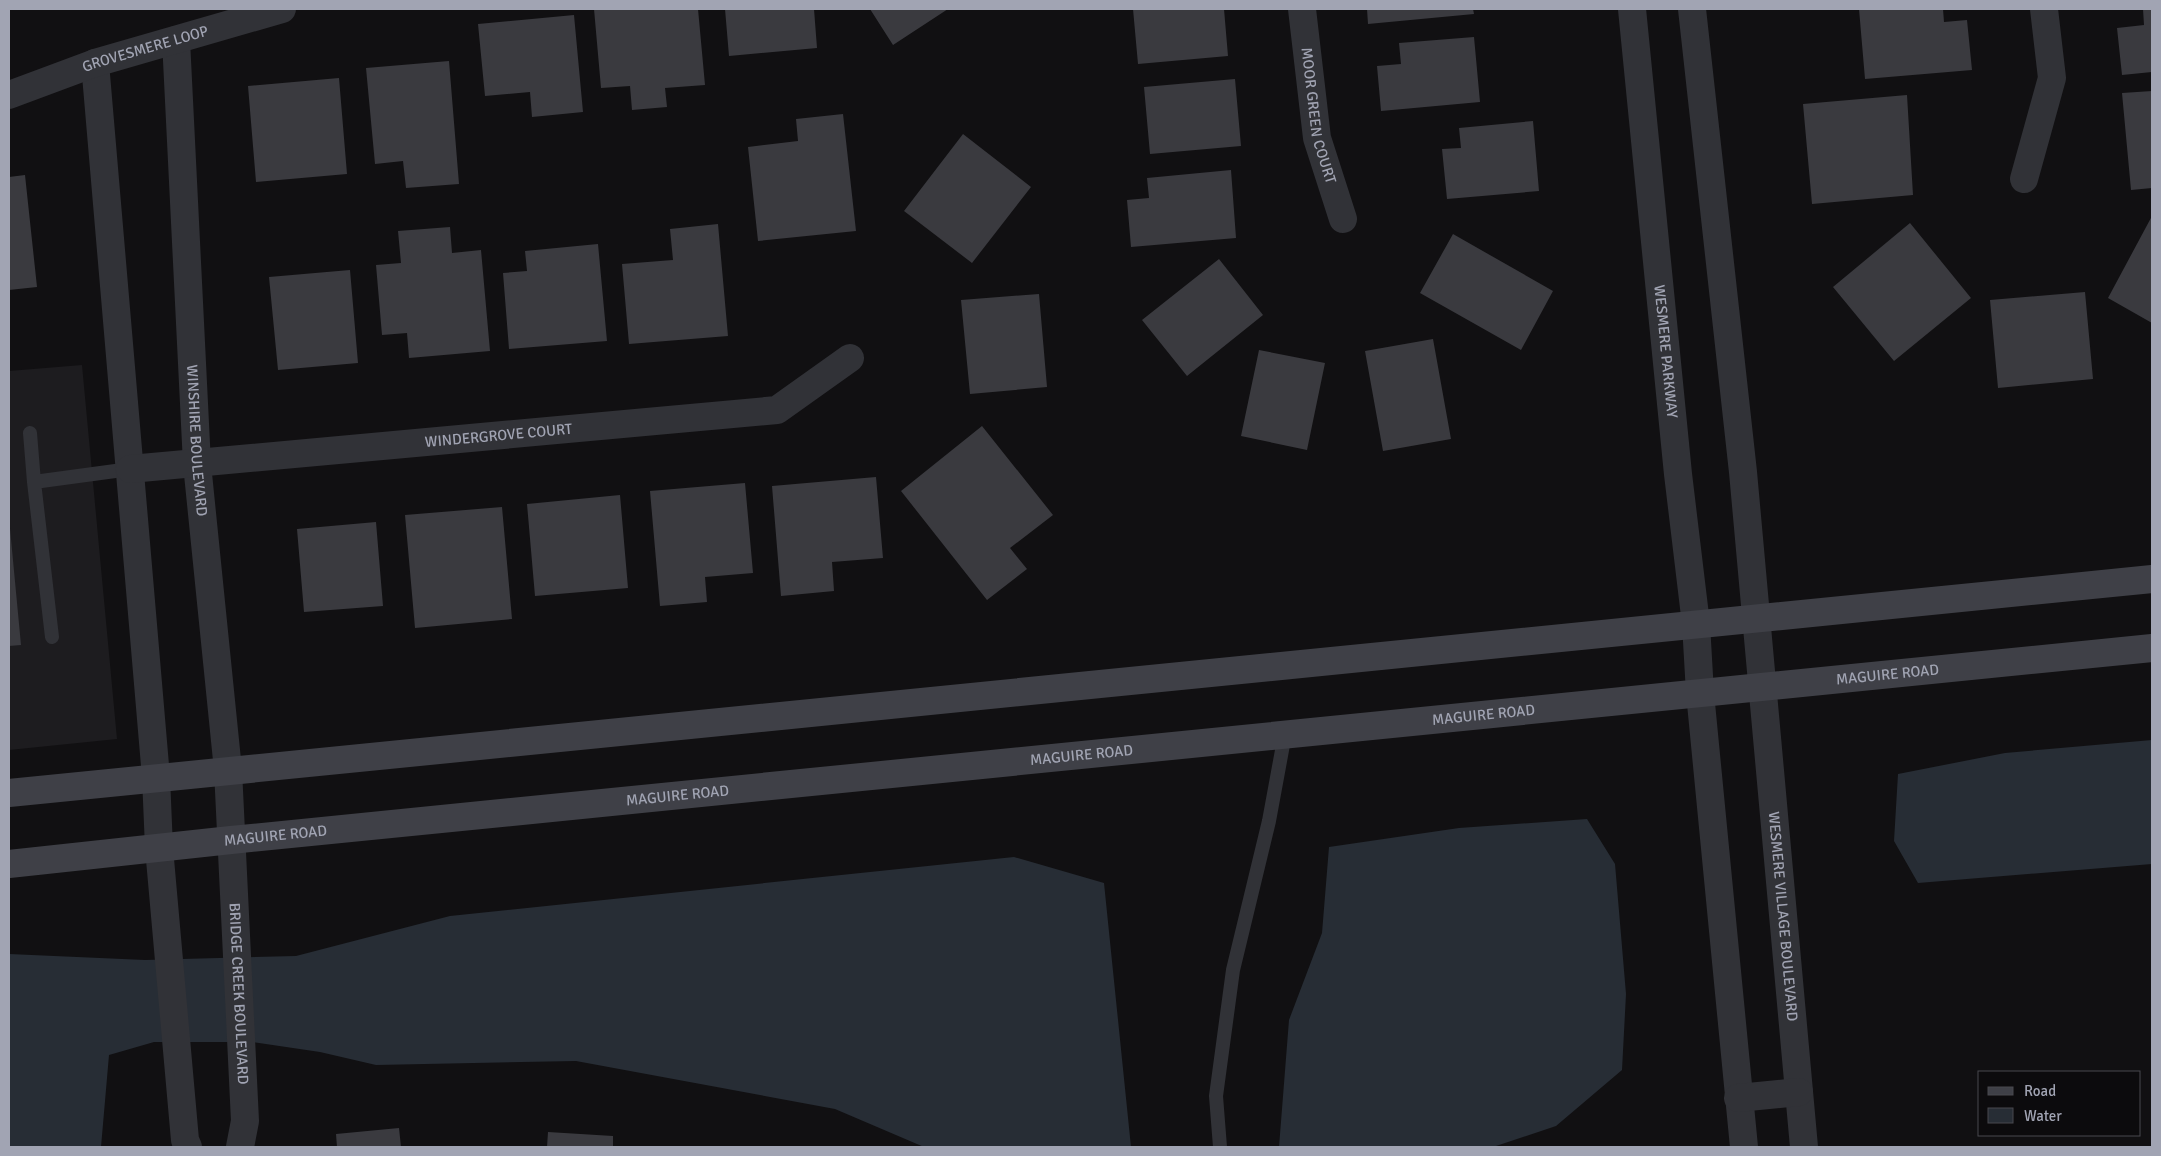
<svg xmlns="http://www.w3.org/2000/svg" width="2161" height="1156" font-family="Signika,sans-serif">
	<rect width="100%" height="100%" fill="#111012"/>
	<path fill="#1d1c1f" d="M 82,365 L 117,739 L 9,750 L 9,371 Z"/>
	<path fill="#272d35" d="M 2152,740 L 2152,864 L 1918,883 L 1894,841 L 1898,774 L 2005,753 Z
		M 1587,819 L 1615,864 L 1626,994 L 1622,1070 L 1556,1126 L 1493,1147 L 1279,1147 L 1289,1020 L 1322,933 L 1329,847 L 1459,828 Z
		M 1014,857 L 1104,883 L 1131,1147 L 924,1147 L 835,1109 L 576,1061 L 376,1065 L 320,1052 L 252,1042 L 154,1042 L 109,1055 L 101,1147 L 9,1147 L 9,954 L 145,960 L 296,956 L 450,916 Z"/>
	<path fill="#3a3a3f" d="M 594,9 L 698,9 L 705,85 L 665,88 L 667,107 L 632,110 L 630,86 L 601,88 Z
		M 725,9 L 814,9 L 817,48 L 729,56 Z
		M 870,9 L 948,9 L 893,45 Z
		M 1133,9 L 1224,9 L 1228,56 L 1138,64 Z
		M 1367,9 L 1473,9 L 1474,14 L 1368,24 Z
		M 1859,9 L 1943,9 L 1944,22 L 1967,20 L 1972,70 L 1865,79 Z
		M 2143,9 L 2152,9 L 2152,72 L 2122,75 L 2117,28 L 2144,25 Z
		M 574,15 L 583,112 L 532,117 L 530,92 L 485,96 L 478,24 Z
		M 1474,37 L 1480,102 L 1381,111 L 1377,66 L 1401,64 L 1399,43 Z
		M 449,61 L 459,184 L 406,188 L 403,161 L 375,164 L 366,68 Z
		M 339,78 L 347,174 L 256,182 L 248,86 Z
		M 1235,79 L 1241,146 L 1150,154 L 1144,87 Z
		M 2152,91 L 2152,188 L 2131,190 L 2122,93 Z
		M 1907,95 L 1913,195 L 1812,204 L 1803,104 Z
		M 843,114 L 856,231 L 758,241 L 748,147 L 798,141 L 796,119 Z
		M 1533,121 L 1539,191 L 1447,199 L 1442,149 L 1461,148 L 1459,128 Z
		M 963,134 L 1031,187 L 972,263 L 904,211 Z
		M 1231,170 L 1236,238 L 1131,247 L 1127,200 L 1149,198 L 1147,178 Z
		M 25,175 L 37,287 L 9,290 L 9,177 Z
		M 2152,216 L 2152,323 L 2108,298 Z
		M 1910,223 L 1971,298 L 1894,361 L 1833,287 Z
		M 718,224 L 728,336 L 629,344 L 622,264 L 673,260 L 670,229 Z
		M 450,227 L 452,253 L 481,250 L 490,351 L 409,358 L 407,333 L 382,335 L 376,265 L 401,263 L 398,231 Z
		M 1453,234 L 1553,291 L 1521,350 L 1420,293 Z
		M 598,244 L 607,341 L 509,349 L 503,273 L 527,271 L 525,251 Z
		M 1219,259 L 1263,315 L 1187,376 L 1142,320 Z
		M 350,270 L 358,363 L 278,370 L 269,277 Z
		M 2085,292 L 2093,379 L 1998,388 L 1990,300 Z
		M 1039,294 L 1047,387 L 970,394 L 961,300 Z
		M 1433,339 L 1451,439 L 1383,451 L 1365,351 Z
		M 1259,350 L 1325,363 L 1307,450 L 1241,436 Z
		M 982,426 L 1053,515 L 1010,548 L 1027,569 L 987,600 L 901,491 Z
		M 876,477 L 883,558 L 832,562 L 834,591 L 781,596 L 772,486 Z
		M 745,483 L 753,573 L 705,577 L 707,602 L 660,606 L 650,491 Z
		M 620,495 L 628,588 L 535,596 L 527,504 Z
		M 502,507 L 512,619 L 415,628 L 405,515 Z
		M 9,518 L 21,645 L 9,646 Z
		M 376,522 L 383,606 L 304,612 L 297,529 Z
		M 399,1128 L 401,1147 L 337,1147 L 336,1134 Z
		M 548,1132 L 613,1136 L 613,1147 L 547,1147 Z"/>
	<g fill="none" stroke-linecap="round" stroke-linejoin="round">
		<path stroke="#313237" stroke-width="14" d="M 30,433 L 34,482
			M 52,637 L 34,482 L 130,469
			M 1220,1147 L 1216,1096 L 1233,970 L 1269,821 L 1285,734"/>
		<g stroke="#313237" stroke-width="28">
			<path id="s1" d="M 1302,9 L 1317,138 L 1343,219"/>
			<path id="s2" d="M 1632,9 L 1678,474 L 1696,624 L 1700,693 L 1744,1147"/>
			<path id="s3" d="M 1692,9 L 1743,472 L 1804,1147"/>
			<path id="s4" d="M 176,40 L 197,464 L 228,770 L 245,1121 L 240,1147"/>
			<path d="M 95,63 L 156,777 L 159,848 L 185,1140 L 188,1147"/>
			<path id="s5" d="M 9,95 L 95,63 L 282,9"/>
			<path d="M 2024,179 L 2052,78 L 2044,9"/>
			<path id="s6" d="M 130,469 L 777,410 L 850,358"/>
			<path d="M 1738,1098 L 1799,1092"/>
		</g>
		<g stroke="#3f4047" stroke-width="28">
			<path d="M 9,793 L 2152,579"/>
			<path id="s7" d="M 9,864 L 231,840 L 2152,648"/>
		</g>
	</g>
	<g text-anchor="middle" stroke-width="4" stroke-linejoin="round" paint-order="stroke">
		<g font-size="15" fill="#a1a4b3" stroke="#0c0b0d">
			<text dy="5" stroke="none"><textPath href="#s5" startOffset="144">GROVESMERE LOOP</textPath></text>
			<text dy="5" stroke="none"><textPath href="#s1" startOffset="108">MOOR GREEN COURT</textPath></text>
			<text dy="5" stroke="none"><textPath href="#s2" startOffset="344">WESMERE PARKWAY</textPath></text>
			<text dy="5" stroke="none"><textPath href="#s6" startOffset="370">WINDERGROVE COURT</textPath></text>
			<text dy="5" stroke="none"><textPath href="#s4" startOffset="401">WINSHIRE BOULEVARD</textPath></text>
			<text dy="5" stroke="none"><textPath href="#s7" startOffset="1888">MAGUIRE ROAD</textPath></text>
			<text dy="5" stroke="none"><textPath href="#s7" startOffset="1482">MAGUIRE ROAD</textPath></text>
			<text dy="5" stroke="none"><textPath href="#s7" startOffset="1078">MAGUIRE ROAD</textPath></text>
			<text dy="5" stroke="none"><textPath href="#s7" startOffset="672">MAGUIRE ROAD</textPath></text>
			<text dy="5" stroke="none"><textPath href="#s7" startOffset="268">MAGUIRE ROAD</textPath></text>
			<text dy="5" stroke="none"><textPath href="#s3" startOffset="912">WESMERE VILLAGE BOULEVARD</textPath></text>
			<text dy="5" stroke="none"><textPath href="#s4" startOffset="956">BRIDGE CREEK BOULEVARD</textPath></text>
		</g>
	</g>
	<rect width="2161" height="1156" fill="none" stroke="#a1a4b3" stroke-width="20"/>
	<rect x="1978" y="1071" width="162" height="65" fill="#0c0b0d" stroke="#48484f"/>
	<rect x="1988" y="1087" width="25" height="8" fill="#3f4047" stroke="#48484f"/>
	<text x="2024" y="1096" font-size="15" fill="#a1a4b3">Road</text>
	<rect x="1988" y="1108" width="25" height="15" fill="#272d35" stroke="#48484f"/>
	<text x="2024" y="1121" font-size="15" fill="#a1a4b3">Water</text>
</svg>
